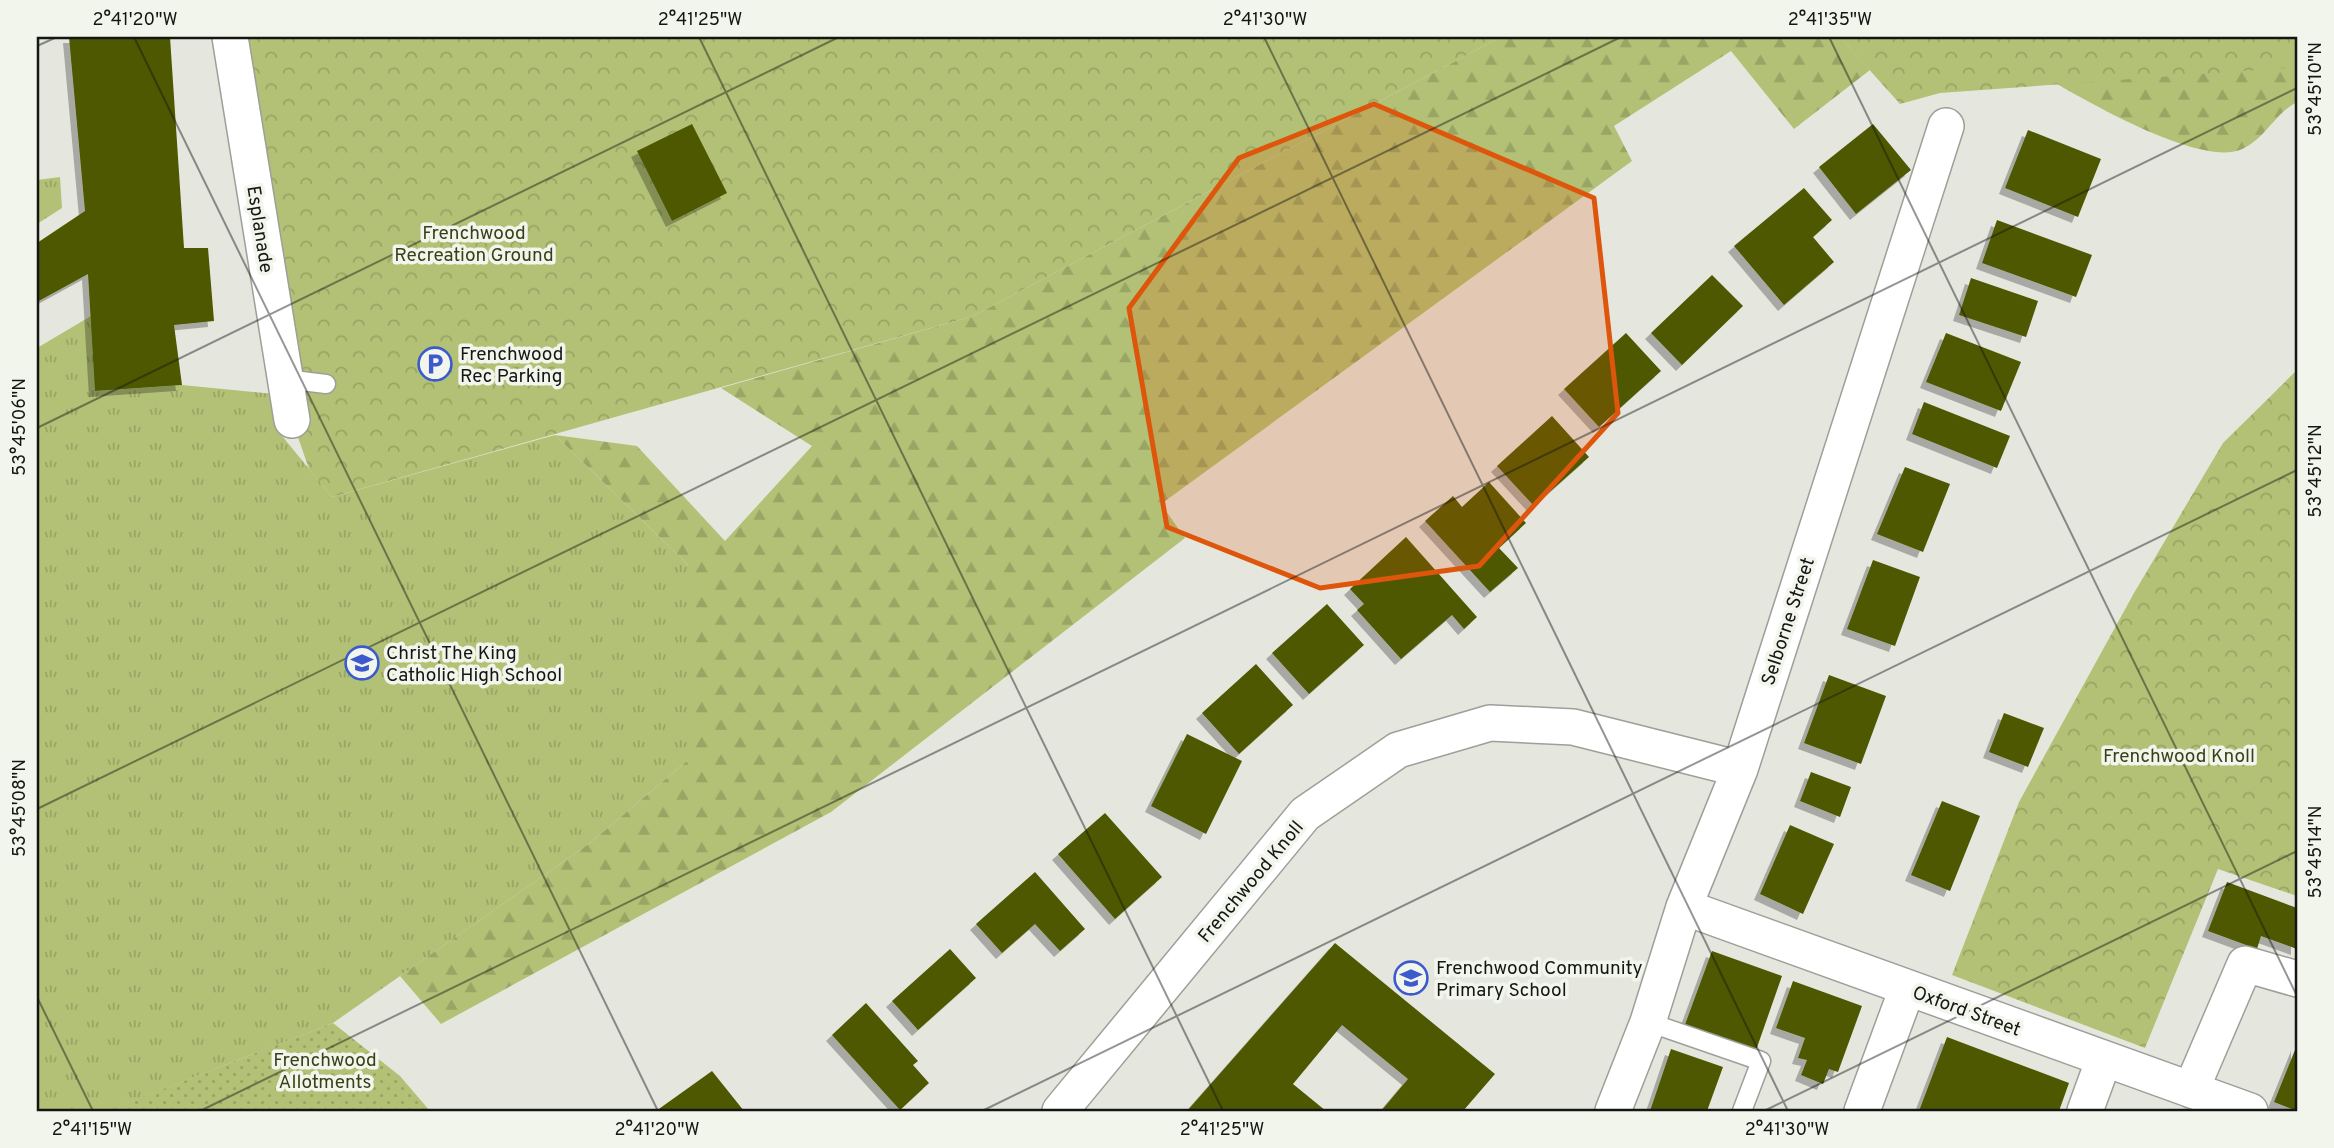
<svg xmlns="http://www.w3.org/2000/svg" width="2334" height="1148" font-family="Overpass,sans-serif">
	<defs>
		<pattern id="grass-tufts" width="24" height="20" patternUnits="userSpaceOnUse" patternTransform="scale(1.75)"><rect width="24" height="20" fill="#b2c175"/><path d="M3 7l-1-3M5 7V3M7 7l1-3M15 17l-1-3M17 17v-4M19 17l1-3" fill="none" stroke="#98a564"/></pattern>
		<pattern id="forest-firs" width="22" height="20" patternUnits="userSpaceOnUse" patternTransform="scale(1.75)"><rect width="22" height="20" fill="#b2c175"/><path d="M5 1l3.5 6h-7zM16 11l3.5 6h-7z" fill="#98a564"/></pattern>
		<pattern id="park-crowns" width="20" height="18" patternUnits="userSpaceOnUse" patternTransform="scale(1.75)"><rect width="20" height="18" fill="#b2c175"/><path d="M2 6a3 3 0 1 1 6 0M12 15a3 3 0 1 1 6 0" fill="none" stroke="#98a564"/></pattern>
		<pattern id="garden-dots" width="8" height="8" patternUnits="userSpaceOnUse" patternTransform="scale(1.75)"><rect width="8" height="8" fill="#b2c175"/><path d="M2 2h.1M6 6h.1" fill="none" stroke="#98a564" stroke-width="1.8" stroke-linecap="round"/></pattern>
		<filter id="shadow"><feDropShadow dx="-6" dy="6" stdDeviation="0" flood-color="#0004"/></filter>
	</defs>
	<rect width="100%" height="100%" fill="#e5e7df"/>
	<path fill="url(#grass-tufts)" d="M 60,177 L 62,208 L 37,224 L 37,180 Z
		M 91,316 L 96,391 L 182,385 L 274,394 L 278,431 L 332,497 L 555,435 L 688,565 L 688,760 L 590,843 L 333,1023 L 108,1111 L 37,1111 L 37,348 Z"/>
	<path fill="url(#forest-firs)" d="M 1501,37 L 1840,37 L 1870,70 L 1794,129 L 1731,51 L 1614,126 L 1632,161 L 1161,504 L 1185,538 L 831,812 L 441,1024 L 400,976 L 590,843 L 688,760 L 688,565 L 555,435 L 637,446 L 725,541 L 812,446 L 721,388 L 973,316 Z
		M 2297,37 L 2297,102 C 2274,114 2265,140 2240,150 C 2196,166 2079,97 2040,74 Z"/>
	<path fill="url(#park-crowns)" d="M 234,37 L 1501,37 L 973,316 L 332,497 L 309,469 L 292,420 Z
		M 1840,37 L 2297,37 L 2297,67 L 1940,93 L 1900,104 Z
		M 2297,370 L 2297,896 L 2218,869 L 2145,1048 L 1952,975 L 2019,802 L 2134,593 L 2223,443 Z"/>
	<path fill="url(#garden-dots)" d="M 333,1023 L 400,1076 L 430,1111 L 107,1111 Z"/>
	<path fill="#4d5800" filter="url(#shadow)" d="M 69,37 L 170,37 L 184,248 L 208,248 L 214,321 L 174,325 L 182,385 L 95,391 L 88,274 L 37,302 L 37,243 L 85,211 Z
		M 692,124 L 727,193 L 672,221 L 637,151 Z
		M 1873,124 L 1911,170 L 1856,214 L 1819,167 Z
		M 2028,130 L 2101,159 L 2078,217 L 2005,188 Z
		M 1804,188 L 1832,220 L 1813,237 L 1834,262 L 1784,305 L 1734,246 Z
		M 1997,220 L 2092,255 L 2076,297 L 1982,263 Z
		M 1712,275 L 1743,306 L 1682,365 L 1651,333 Z
		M 1971,278 L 2038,301 L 2026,337 L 1959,315 Z
		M 1626,333 L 1661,371 L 1599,427 L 1564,389 Z
		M 1946,333 L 2021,362 L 2001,411 L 1926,382 Z
		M 1924,402 L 2010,436 L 1997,468 L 1912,434 Z
		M 1552,416 L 1589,457 L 1534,506 L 1497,466 Z
		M 1905,467 L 1950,484 L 1923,552 L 1877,534 Z
		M 1489,482 L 1526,523 L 1499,548 L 1518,568 L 1490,592 L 1425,521 L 1453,496 L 1462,507 Z
		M 1406,537 L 1477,617 L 1464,629 L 1452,615 L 1401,659 L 1357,610 L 1364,604 L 1350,589 Z
		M 1873,560 L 1920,577 L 1895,646 L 1847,629 Z
		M 1327,604 L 1364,645 L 1309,694 L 1272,653 Z
		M 1256,664 L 1293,705 L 1239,754 L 1202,713 Z
		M 1829,675 L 1886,696 L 1861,764 L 1804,743 Z
		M 2004,713 L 2044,728 L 2028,767 L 1989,752 Z
		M 1187,734 L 1242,761 L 1206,834 L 1151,806 Z
		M 1811,772 L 1851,787 L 1840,817 L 1800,801 Z
		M 1942,801 L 1980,816 L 1950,891 L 1911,875 Z
		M 1105,813 L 1162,877 L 1115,919 L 1058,854 Z
		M 1790,825 L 1834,844 L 1803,914 L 1760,894 Z
		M 1035,872 L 1085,929 L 1060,951 L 1035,924 L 1002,953 L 976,924 Z
		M 2227,882 L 2297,908 L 2297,949 L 2261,936 L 2257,949 L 2208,931 Z
		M 1335,943 L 1495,1074 L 1463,1111 L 1381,1111 L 1408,1079 L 1342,1025 L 1293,1084 L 1326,1111 L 1187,1111 Z
		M 950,949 L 976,978 L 918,1030 L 892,1001 Z
		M 1712,951 L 1782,976 L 1754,1056 L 1683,1030 Z
		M 1793,981 L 1862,1006 L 1838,1072 L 1829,1069 L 1823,1084 L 1801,1075 L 1807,1060 L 1798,1058 L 1805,1038 L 1776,1028 Z
		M 866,1003 L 918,1061 L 913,1065 L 929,1083 L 900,1110 L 832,1035 Z
		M 1947,1037 L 2069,1083 L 2059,1111 L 1919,1111 Z
		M 2297,1045 L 2297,1111 L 2274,1102 Z
		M 1671,1049 L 1723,1067 L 1707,1111 L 1650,1111 Z
		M 712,1071 L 744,1111 L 656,1111 Z"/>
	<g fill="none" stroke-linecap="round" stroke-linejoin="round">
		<defs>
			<path id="lane" d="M 285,379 L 326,384
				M 1648,1022 L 1761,1061 L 1742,1111"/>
			<path id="street" d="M 230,37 L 292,420
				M 1684,907 L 2250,1111
				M 2191,1090 L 2245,964 L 2297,979
				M 1060,1111 L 1305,814 L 1398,750 L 1490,723 L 1573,727 L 1740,769
				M 1613,1111 L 1648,1022 L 1684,907 L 1740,769 L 1946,126
				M 1862,1111 L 1907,989
				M 2085,1111 L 2104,1059"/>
		</defs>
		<use href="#lane" stroke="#9d9f98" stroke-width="21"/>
		<use href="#street" stroke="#9d9f98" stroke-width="38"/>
		<use href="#lane" stroke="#fff" stroke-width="18"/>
		<use href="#street" stroke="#fff" stroke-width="35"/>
	</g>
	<path fill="#dd560c" fill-opacity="0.2" stroke="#dd560c" stroke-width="5" stroke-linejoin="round" d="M 1374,104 L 1594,198 L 1618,413 L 1479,566 L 1320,588 L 1167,527 L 1129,308 L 1239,158 Z"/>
	<path fill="none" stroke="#151613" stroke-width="2" stroke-opacity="0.45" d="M 134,37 L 658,1111M 699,37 L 1223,1111M 1264,37 L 1788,1111M 1829,37 L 2297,996M 37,46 L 57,37M 37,428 L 839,37M 37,809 L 1621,37M 37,997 L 93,1111M 200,1111 L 2297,88M 982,1111 L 2297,470M 1764,1111 L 2297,851"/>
	<defs>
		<symbol id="parking-ring" viewBox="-11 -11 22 22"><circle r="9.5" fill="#f2f5ec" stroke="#3c5acd" stroke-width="1.5"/><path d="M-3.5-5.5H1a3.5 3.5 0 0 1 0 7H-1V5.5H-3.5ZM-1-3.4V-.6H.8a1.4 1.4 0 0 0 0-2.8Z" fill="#3c5acd"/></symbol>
		<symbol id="school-ring" viewBox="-11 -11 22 22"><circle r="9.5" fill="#f2f5ec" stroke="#3c5acd" stroke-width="1.5"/><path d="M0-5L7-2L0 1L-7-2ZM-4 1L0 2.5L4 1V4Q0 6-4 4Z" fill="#3c5acd"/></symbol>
	</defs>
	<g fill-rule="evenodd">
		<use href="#parking-ring" x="416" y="345" width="38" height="38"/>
		<use href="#school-ring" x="343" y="644" width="38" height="38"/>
		<use href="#school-ring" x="1392" y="959" width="38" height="38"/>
	</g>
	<g text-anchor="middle" stroke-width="7" stroke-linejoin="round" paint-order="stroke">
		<g font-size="19" fill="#151613" stroke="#f2f5ec">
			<text transform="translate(261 229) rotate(81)" y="7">Esplanade</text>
			<text transform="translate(1787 621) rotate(-72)" y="7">Selborne Street</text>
			<text transform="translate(1250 881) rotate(-50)" y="7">Frenchwood Knoll</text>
			<text transform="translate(1967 1010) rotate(20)" y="7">Oxford Street</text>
		</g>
		<g font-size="19" fill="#394017" stroke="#f2f5ec">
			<text x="474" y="239">Frenchwood<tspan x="474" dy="22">Recreation Ground</tspan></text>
			<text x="2179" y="762">Frenchwood Knoll</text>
			<text x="325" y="1066">Frenchwood<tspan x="325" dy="22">Allotments</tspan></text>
		</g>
		<g font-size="19" fill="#151613" stroke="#f2f5ec" text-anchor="start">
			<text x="460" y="360">Frenchwood<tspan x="460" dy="22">Rec Parking</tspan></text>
			<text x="386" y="659">Christ The King<tspan x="386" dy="22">Catholic High School</tspan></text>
			<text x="1436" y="974">Frenchwood Community<tspan x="1436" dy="22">Primary School</tspan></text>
		</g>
	</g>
	<rect width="2334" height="1148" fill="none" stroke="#f2f5ec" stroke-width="77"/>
	<rect x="38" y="38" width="2258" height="1072" fill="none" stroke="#151613" stroke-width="2.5"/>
	<g font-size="18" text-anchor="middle" fill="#151613">
		<text x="135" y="25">2°41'20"W</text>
		<text x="700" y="25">2°41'25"W</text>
		<text x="1265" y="25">2°41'30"W</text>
		<text x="1830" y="25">2°41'35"W</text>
		<text transform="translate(2315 89) rotate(-90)" y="6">53°45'10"N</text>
		<text transform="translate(19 427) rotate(-90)" y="6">53°45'06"N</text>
		<text transform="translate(2315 471) rotate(-90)" y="6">53°45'12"N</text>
		<text transform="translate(19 808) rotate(-90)" y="6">53°45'08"N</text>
		<text transform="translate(2315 852) rotate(-90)" y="6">53°45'14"N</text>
		<text x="92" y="1135">2°41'15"W</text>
		<text x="657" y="1135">2°41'20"W</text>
		<text x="1222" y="1135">2°41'25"W</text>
		<text x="1787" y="1135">2°41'30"W</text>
	</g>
</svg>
